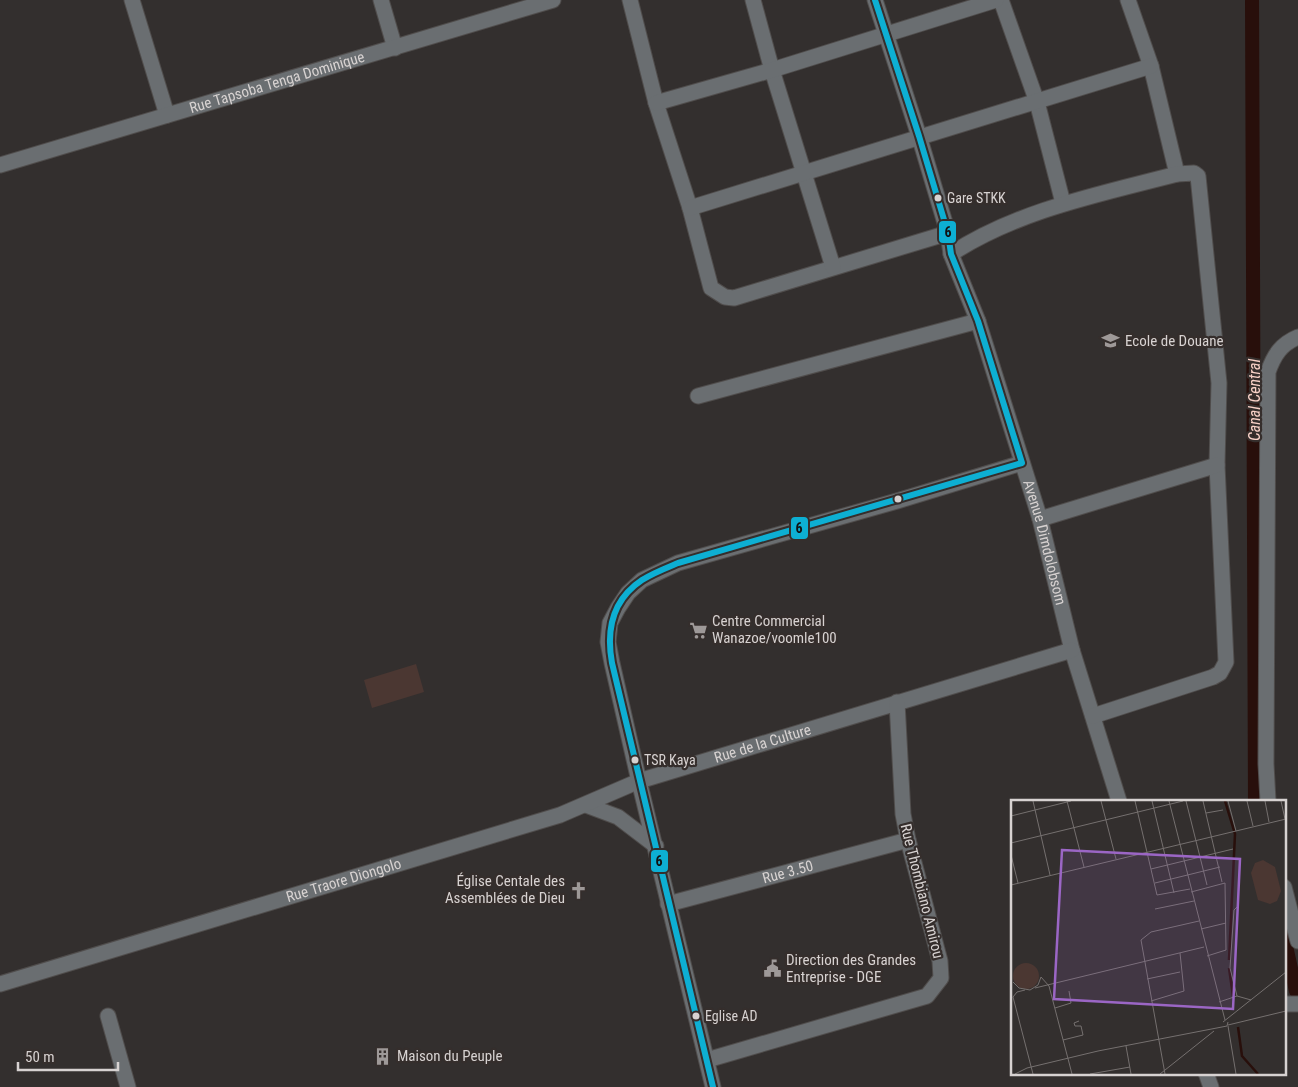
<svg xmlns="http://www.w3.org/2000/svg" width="1298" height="1087" font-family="'Roboto Condensed',sans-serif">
	<rect width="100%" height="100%" fill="#332f2e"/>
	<path fill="#4b3732" d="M 416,664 L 424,692 L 372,708 L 364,680 Z"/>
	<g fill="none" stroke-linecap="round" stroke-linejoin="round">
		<path stroke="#280f0b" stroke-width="14" d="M 1252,0 L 1255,801
			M 1284,937 L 1296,991"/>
		<defs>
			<g id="minor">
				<path d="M 132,0 L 167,115"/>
				<path d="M 381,0 L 395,48"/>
				<path d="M 630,0 L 656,103 L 690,208 L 711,288 L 725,297 L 734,298 L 948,233"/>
				<path d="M 753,0 L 772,70 L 833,267"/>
				<path id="s1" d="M 875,0 L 919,136 L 948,233 L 951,254 L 978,321 L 1040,519 L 1072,650 L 1119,801"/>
				<path d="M 1001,0 L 1037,102 L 1063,203"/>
				<path d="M 1128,0 L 1151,66 L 1177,174"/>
				<path d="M 656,103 L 772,70 L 996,0"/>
				<path id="s2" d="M 0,165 L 553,0"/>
				<path d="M 690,208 L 1151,66"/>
				<path d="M 951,254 C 1018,210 1101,194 1177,174 L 1194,173 L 1198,176 L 1219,383 L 1217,465 L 1226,662 L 1220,673 L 1213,677 L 1093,716"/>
				<path d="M 698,396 L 978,321"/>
				<path d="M 1040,519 L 1217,465"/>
				<path d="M 1268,801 L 1266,764 L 1268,372 C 1274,355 1281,344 1298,337"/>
				<path d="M 586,805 L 618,817 L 656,846"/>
				<path d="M 1284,887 L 1298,941"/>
				<path id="s3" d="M 668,904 L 908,840"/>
				<path id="s4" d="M 0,984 L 560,815 L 639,781 L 1072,650"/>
				<path d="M 1284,1004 L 1298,1004"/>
				<path d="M 108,1016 L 128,1087"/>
				<path d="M 707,1060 L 927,996 L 941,978 L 940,961 L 908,840 L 903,814 L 897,702"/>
				<path d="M 1206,1073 L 1211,1087"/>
				<path d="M 713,1087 L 639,781 L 612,663 L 608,642 L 610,623 L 618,608 L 628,593 L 642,580 L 678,563 L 897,501 L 1022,463"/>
			</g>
		</defs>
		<use href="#minor" stroke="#504d4c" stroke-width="17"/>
		<use href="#minor" stroke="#6a6e71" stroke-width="15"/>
		<defs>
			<path id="bus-1" d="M 875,0 L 919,136 L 948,233 L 951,254 L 978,321 L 1022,463
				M 713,1087 L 612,663 C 606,630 612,600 642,580 C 653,573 666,568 678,563 L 1022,463"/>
		</defs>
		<use href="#bus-1" stroke="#352e2c" stroke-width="10"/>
		<use href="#bus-1" stroke="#0dafd3" stroke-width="6"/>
	</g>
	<defs>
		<symbol id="school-bare" viewBox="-9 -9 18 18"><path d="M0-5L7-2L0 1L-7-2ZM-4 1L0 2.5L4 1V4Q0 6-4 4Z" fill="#9e9998" stroke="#352e2c" stroke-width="2.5" paint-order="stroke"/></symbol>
		<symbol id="supermarket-bare" viewBox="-9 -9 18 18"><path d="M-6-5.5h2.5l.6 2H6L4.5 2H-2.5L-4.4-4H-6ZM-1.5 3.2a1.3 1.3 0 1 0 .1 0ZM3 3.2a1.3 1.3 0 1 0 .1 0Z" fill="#9e9998" stroke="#352e2c" stroke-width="2.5" paint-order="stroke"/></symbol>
		<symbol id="church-bare" viewBox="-9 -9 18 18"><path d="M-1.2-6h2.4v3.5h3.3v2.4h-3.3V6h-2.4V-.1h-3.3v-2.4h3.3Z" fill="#9e9998" stroke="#352e2c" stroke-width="2.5" paint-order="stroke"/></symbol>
		<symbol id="civic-bare" viewBox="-9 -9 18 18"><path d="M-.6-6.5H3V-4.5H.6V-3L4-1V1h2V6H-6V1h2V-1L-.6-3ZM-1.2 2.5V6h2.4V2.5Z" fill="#9e9998" stroke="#352e2c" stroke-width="2.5" paint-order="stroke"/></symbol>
		<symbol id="building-bare" viewBox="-9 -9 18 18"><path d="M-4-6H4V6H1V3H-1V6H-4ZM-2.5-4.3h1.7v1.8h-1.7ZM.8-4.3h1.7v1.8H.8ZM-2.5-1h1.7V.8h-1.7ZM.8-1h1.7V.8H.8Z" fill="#9e9998" stroke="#352e2c" stroke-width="2.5" paint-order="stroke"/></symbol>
	</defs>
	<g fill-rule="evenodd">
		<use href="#school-bare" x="1098" y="328" width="25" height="25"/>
		<use href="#supermarket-bare" x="686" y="618" width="25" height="25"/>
		<use href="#church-bare" x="566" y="878" width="25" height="25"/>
		<use href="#civic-bare" x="760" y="956" width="25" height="25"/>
		<use href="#building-bare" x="370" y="1044" width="25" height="25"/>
	</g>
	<g fill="#d7d2d1" stroke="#352e2c" stroke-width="2">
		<circle cx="938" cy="198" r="4.5"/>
		<circle cx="898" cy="499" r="4.5"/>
		<circle cx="635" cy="760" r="4.5"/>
		<circle cx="696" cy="1016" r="4.5"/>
	</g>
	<g text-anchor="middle" stroke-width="4.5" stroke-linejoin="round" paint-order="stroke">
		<g font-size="14" fill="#d7d2d1" stroke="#352e2c" text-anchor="start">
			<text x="947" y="203">Gare STKK</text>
			<text x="644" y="765">TSR Kaya</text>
			<text x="705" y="1021">Eglise AD</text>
		</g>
		<g font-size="15" fill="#d7d2d1" stroke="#352e2c">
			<text dy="5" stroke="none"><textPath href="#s2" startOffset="289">Rue Tapsoba Tenga Dominique</textPath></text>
			<text dy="5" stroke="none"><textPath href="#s1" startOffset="569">Avenue Dimdolobsom</textPath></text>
			<text dy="5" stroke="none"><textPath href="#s4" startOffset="800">Rue de la Culture</textPath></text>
			<text dy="5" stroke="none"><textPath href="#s3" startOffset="124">Rue 3.50</textPath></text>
			<text dy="5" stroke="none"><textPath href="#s4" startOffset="359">Rue Traore Diongolo</textPath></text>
			<text transform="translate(922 891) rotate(76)" y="5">Rue Thombiano Amirou</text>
		</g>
		<g font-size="15" fill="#d7d2d1" stroke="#352e2c" text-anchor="start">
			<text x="1125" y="346">Ecole de Douane</text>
			<text x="712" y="626">Centre Commercial<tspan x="712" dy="17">Wanazoe/voomle100</tspan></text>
			<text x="565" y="886" text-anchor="end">Église Centale des<tspan x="565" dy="17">Assemblées de Dieu</tspan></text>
			<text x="786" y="965">Direction des Grandes<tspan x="786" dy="17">Entreprise - DGE</tspan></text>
			<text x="397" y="1061">Maison du Peuple</text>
		</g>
		<g font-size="16" font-style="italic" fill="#f8d1c7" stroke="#352e2c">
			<text transform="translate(1254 400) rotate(-90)" y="6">Canal Central</text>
		</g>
	</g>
	<g transform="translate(1011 800)">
		<rect width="275" height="275" fill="#332f2e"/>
		<path d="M 252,60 L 264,67 L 270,91 L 266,101 L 259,104 L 247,100 L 240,73 L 244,63 ZM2 176a13 13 0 1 1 26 0a13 13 0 1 1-26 0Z" fill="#4b3732"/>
		<path fill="none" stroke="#280f0b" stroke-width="2.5" d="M 214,1 L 224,34 L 218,160M 218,168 L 222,196M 227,227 L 231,256 L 247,274"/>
		<path fill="none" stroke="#75706f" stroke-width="1" d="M 22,1 L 39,75M 56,1 L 73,67M 90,1 L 105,59M 124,1 L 146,95 L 179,89M 141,1 L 163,93M 158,1 L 214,220M 175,1 L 196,85M 192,1 L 211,82M 217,1 L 225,31M 236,1 L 242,26M 254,1 L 258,22M 270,1 L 274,19M 195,13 L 212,10M 0,16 L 60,1M 0,43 L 172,1M 0,55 L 7,83M 140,69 L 222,49M 144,83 L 209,67M 0,85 L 275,19M 180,92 L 214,83 L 215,150 L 196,156M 144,109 L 183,101M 190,129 L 215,123M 30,177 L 38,186 L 61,274M 136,179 L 169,172M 2,182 L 8,188 L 19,190 L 27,185 L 30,177M 24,188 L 193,147M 14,190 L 6,192 L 2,197 L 22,274M 226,196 L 219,168 L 223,110 L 228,105M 140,201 L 173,191 L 169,153M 208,202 L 226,196 L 240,200M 44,208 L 60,203 L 58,191M 212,222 L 275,172M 217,225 L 275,211M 217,226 L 225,274M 52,240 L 72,235 L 70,226 L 64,226 L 63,223 L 68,221M 115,246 L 120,274M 4,274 L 16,268 L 87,251 L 216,226 L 217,222M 79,274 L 119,267M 149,274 L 203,231M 154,274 L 130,140 L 140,132 L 188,121"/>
		<path fill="#9b66c5" fill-opacity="0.15" stroke="#9b66c5" stroke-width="2.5" d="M 51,50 L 229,59 L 222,209 L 43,199 Z"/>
		<rect width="275" height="275" fill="none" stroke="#d7d2d1" stroke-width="2.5"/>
	</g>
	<g stroke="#352e2c" stroke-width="2">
		<rect x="938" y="220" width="19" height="24" rx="5" fill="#0dafd3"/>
		<rect x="790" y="516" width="19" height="24" rx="5" fill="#0dafd3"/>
		<rect x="650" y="849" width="19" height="24" rx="5" fill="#0dafd3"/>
	</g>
	<g font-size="14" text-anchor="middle" font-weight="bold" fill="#111">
		<text x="948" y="237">6</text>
		<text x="799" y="533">6</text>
		<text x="659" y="866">6</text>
	</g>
	<path d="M18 1062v8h100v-8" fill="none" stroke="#d7d2d1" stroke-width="2.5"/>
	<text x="25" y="1062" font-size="15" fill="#d7d2d1" stroke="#352e2c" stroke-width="4" paint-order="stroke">50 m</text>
</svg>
